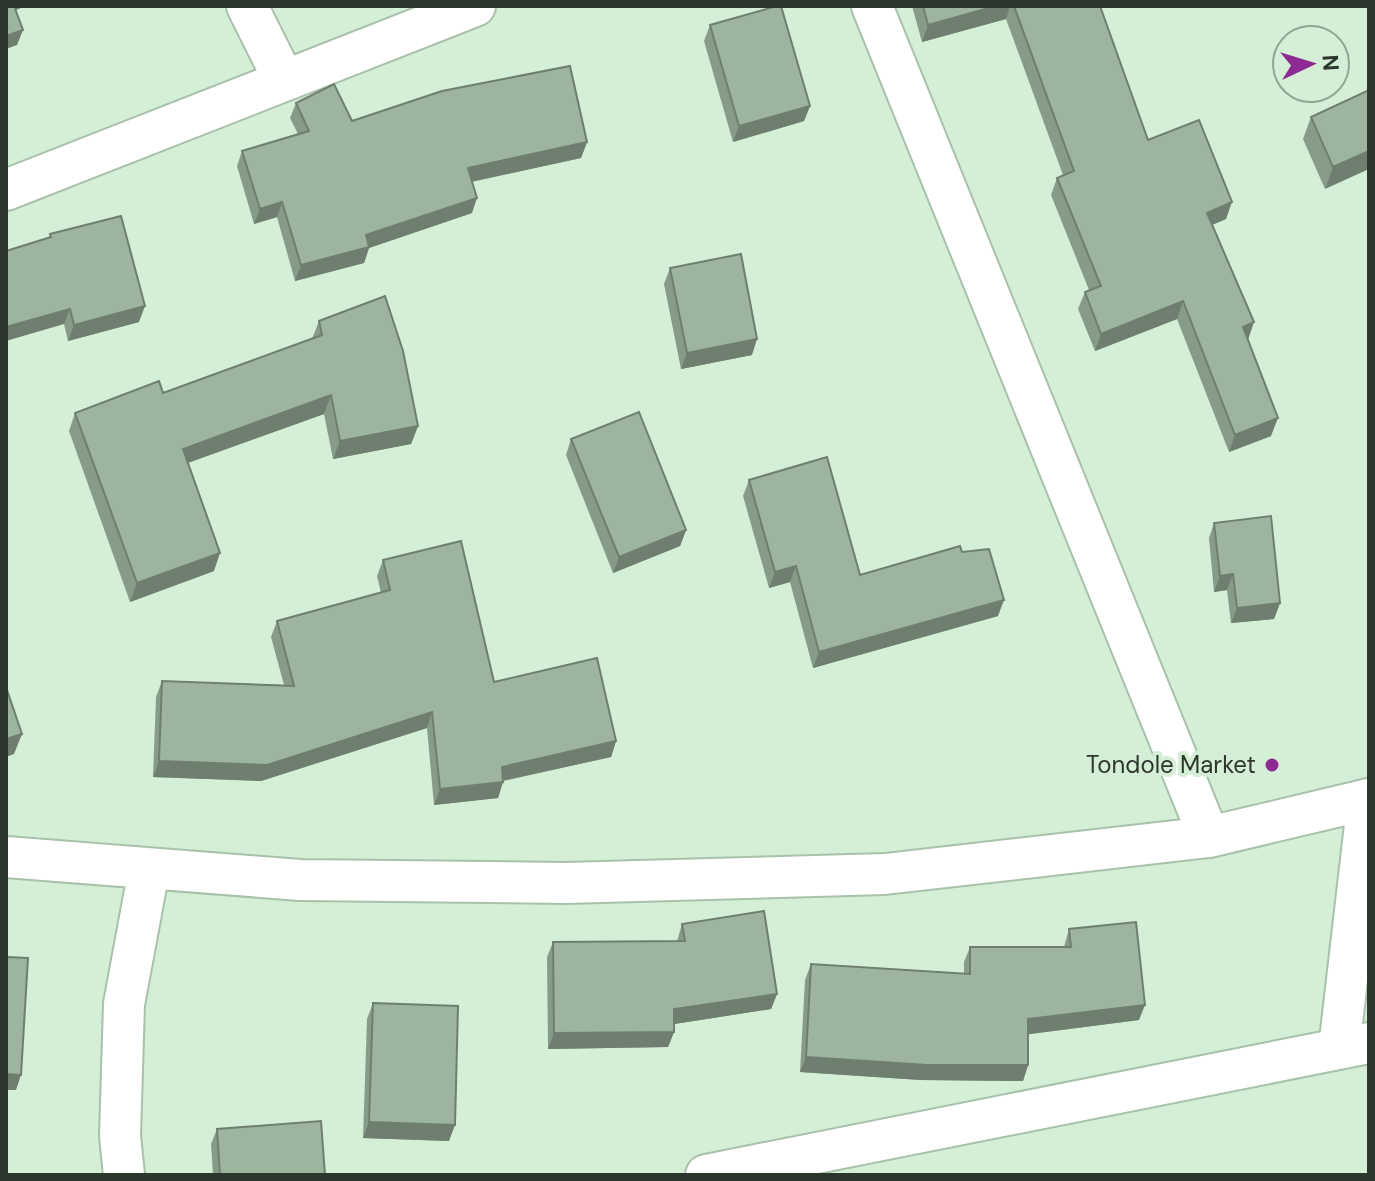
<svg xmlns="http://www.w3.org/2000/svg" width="1375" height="1181" font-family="'DM Sans',sans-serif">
	<rect width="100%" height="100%" fill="#d5eed6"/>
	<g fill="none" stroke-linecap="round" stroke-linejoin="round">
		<defs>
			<path id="minor" d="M 247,6 L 284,80
				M 872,6 L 1209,837
				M 6,190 L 475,6
				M 6,857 L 300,880 L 566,883 L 885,874 L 1209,837 L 1369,799
				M 1339,1049 L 1368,799
				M 124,1175 L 120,1136 L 124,1004 L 149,870
				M 706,1175 L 1369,1043"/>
		</defs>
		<use href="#minor" stroke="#a9c1aa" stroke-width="44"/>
		<use href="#minor" stroke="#fff" stroke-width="40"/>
	</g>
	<path fill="#879c88" d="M 912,6 L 1100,6 L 1148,140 L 1226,219 L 1212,225 L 1248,340 L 1271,436 L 1229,452 L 1177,319 L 1095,351 L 1078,309 L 1085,292 L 1089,290 L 1051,195 L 1057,178 L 1063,175 L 1006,19 L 922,42 Z
		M 710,25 L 810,106 L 804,121 L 733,142 L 704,41 Z
		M 1369,90 L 1325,189 L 1303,139 L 1311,117 Z
		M 296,103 L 352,121 L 587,142 L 581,158 L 472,181 L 472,213 L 369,248 L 364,263 L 295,281 L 277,217 L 254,224 L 237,166 L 242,151 L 298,134 L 290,118 Z
		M 50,234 L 139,322 L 68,341 L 64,324 L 49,238 Z
		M 670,268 L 752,355 L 681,369 L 664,284 Z
		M 319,321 L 418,426 L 411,444 L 333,459 L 324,414 L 188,463 L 214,571 L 130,602 L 69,431 L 75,413 L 163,393 L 312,339 Z
		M 571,439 L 686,530 L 680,546 L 613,573 L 566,455 Z
		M 749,480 L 860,575 L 962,552 L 998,616 L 813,668 L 790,582 L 769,588 L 743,496 Z
		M 1214,523 L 1280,603 L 1274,619 L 1231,623 L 1227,590 L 1214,592 L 1209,538 Z
		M 383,560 L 494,682 L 616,741 L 611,757 L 503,781 L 498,798 L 434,805 L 427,728 L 261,781 L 153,777 L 156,697 L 162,681 L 284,685 L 271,637 L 277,621 L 381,593 L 377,576 Z
		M 682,924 L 777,994 L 771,1009 L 674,1024 L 674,1032 L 668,1047 L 548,1049 L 547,957 L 553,942 L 677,941 Z
		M 1069,929 L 1139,1020 L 1028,1034 L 1028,1065 L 1023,1081 L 921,1080 L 800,1072 L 805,980 L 811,964 L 964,974 L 964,962 L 970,947 L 1064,947 Z
		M 373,1003 L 449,1141 L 363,1138 L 367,1019 Z
		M 217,1129 L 325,1175 L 213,1175 L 211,1144 Z"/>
	<path fill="#6e7f6f" d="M 9,6 L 25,6 L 6,15 Z
		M 996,6 L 1010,6 L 1006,19 L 922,42 L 928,25 Z
		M 23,30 L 17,45 L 6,49 L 6,36 Z
		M 810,106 L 804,121 L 733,142 L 739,126 Z
		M 587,142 L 581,158 L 462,184 L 468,168 Z
		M 1369,151 L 1369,169 L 1325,189 L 1333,167 Z
		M 477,198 L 472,213 L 369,248 L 364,263 L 295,281 L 301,265 L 366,235 Z
		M 282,202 L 277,217 L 254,224 L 260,209 Z
		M 1232,202 L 1226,219 L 1200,230 L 1207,213 Z
		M 1183,301 L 1177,319 L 1095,351 L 1101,334 Z
		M 145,306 L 139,322 L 68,341 L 74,325 Z
		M 70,309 L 64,324 L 6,341 L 6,327 Z
		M 1254,322 L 1248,340 L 1243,327 Z
		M 757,339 L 752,355 L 681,369 L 687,353 Z
		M 331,395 L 324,414 L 176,467 L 183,449 Z
		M 1278,418 L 1271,436 L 1229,452 L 1235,435 Z
		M 418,426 L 411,444 L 333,459 L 340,441 Z
		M 686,530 L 680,546 L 613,573 L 619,557 Z
		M 220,553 L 214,571 L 130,602 L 137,583 Z
		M 796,566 L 790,582 L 769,588 L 775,572 Z
		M 1233,574 L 1227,590 L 1214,592 L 1220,576 Z
		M 1004,600 L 998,616 L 813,668 L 819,652 Z
		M 1280,603 L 1274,619 L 1231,623 L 1237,608 Z
		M 432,712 L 427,728 L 261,781 L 153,777 L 159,761 Z
		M 22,734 L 14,754 L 6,757 L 6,739 Z
		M 616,741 L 611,757 L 496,782 L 502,767 Z
		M 503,782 L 498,798 L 434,805 L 440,789 Z
		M 777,994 L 771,1009 L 668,1025 L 674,1009 Z
		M 1145,1005 L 1139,1020 L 1023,1035 L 1028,1019 Z
		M 674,1032 L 668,1047 L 548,1049 L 554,1033 Z
		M 806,1057 L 1028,1065 L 1023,1081 L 921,1080 L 800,1072 Z
		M 6,1074 L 21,1075 L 16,1090 L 6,1090 Z
		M 369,1122 L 455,1125 L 449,1141 L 363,1138 Z"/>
	<path fill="#9db59e" stroke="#6e7f6f" stroke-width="2" d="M 6,6 L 14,6 L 23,30 L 6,36 Z
		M 777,6 L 781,6 L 810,106 L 739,126 L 710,25 Z
		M 923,6 L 996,6 L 928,25 Z
		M 1014,6 L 1100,6 L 1148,140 L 1199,120 L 1232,202 L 1207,213 L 1254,322 L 1243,327 L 1278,418 L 1235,435 L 1183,301 L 1101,334 L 1085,292 L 1101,286 L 1057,178 L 1074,171 Z
		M 570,66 L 587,142 L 468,168 L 477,198 L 366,235 L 369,247 L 301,265 L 282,202 L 260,209 L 242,151 L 309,131 L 296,103 L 334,84 L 352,121 L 442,91 Z
		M 1369,90 L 1369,151 L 1333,167 L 1311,117 Z
		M 121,216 L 145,306 L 74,325 L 70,309 L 6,327 L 6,251 L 51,237 L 50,234 Z
		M 741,254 L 757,339 L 687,353 L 670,268 Z
		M 385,296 L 403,351 L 418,426 L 340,441 L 331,395 L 183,449 L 220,553 L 137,583 L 75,413 L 159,381 L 163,393 L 322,335 L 319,321 Z
		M 639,412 L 686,530 L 619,557 L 571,439 Z
		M 827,457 L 860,575 L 960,546 L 962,552 L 989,549 L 1004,600 L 819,652 L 796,566 L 775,572 L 749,480 Z
		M 1271,516 L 1280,603 L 1237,608 L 1233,574 L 1220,576 L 1214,523 Z
		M 461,541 L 494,682 L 597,658 L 616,741 L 502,767 L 503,782 L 440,789 L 432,712 L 267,765 L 159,761 L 162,681 L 294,686 L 277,621 L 390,590 L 383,560 Z
		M 6,690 L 7,690 L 22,734 L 6,739 Z
		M 764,911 L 777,994 L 674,1009 L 674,1032 L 554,1033 L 553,942 L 685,941 L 682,924 Z
		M 1136,922 L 1145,1005 L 1028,1019 L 1028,1065 L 927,1065 L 806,1057 L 811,964 L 970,974 L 970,947 L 1071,947 L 1069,929 Z
		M 6,957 L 28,958 L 21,1075 L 6,1074 Z
		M 373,1003 L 458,1006 L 455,1125 L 369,1122 Z
		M 321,1121 L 325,1175 L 220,1175 L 217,1129 Z"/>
	<circle fill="#8e2b93" stroke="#d5eed6" stroke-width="3" cx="1272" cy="765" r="8"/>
	<g text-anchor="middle" stroke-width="8" stroke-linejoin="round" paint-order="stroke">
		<g font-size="24" fill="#2c362c" stroke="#d5eed6" text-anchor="end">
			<text x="1256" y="773">Tondole Market</text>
		</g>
	</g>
	<rect width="1375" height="1181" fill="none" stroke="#2c362c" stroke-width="16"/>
	<g transform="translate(1311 64) rotate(86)"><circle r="38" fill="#d5eed6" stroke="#91a492" stroke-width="2"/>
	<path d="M0-6L14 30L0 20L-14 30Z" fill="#8e2b93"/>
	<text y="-12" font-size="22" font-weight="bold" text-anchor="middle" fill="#2c362c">N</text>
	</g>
</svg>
